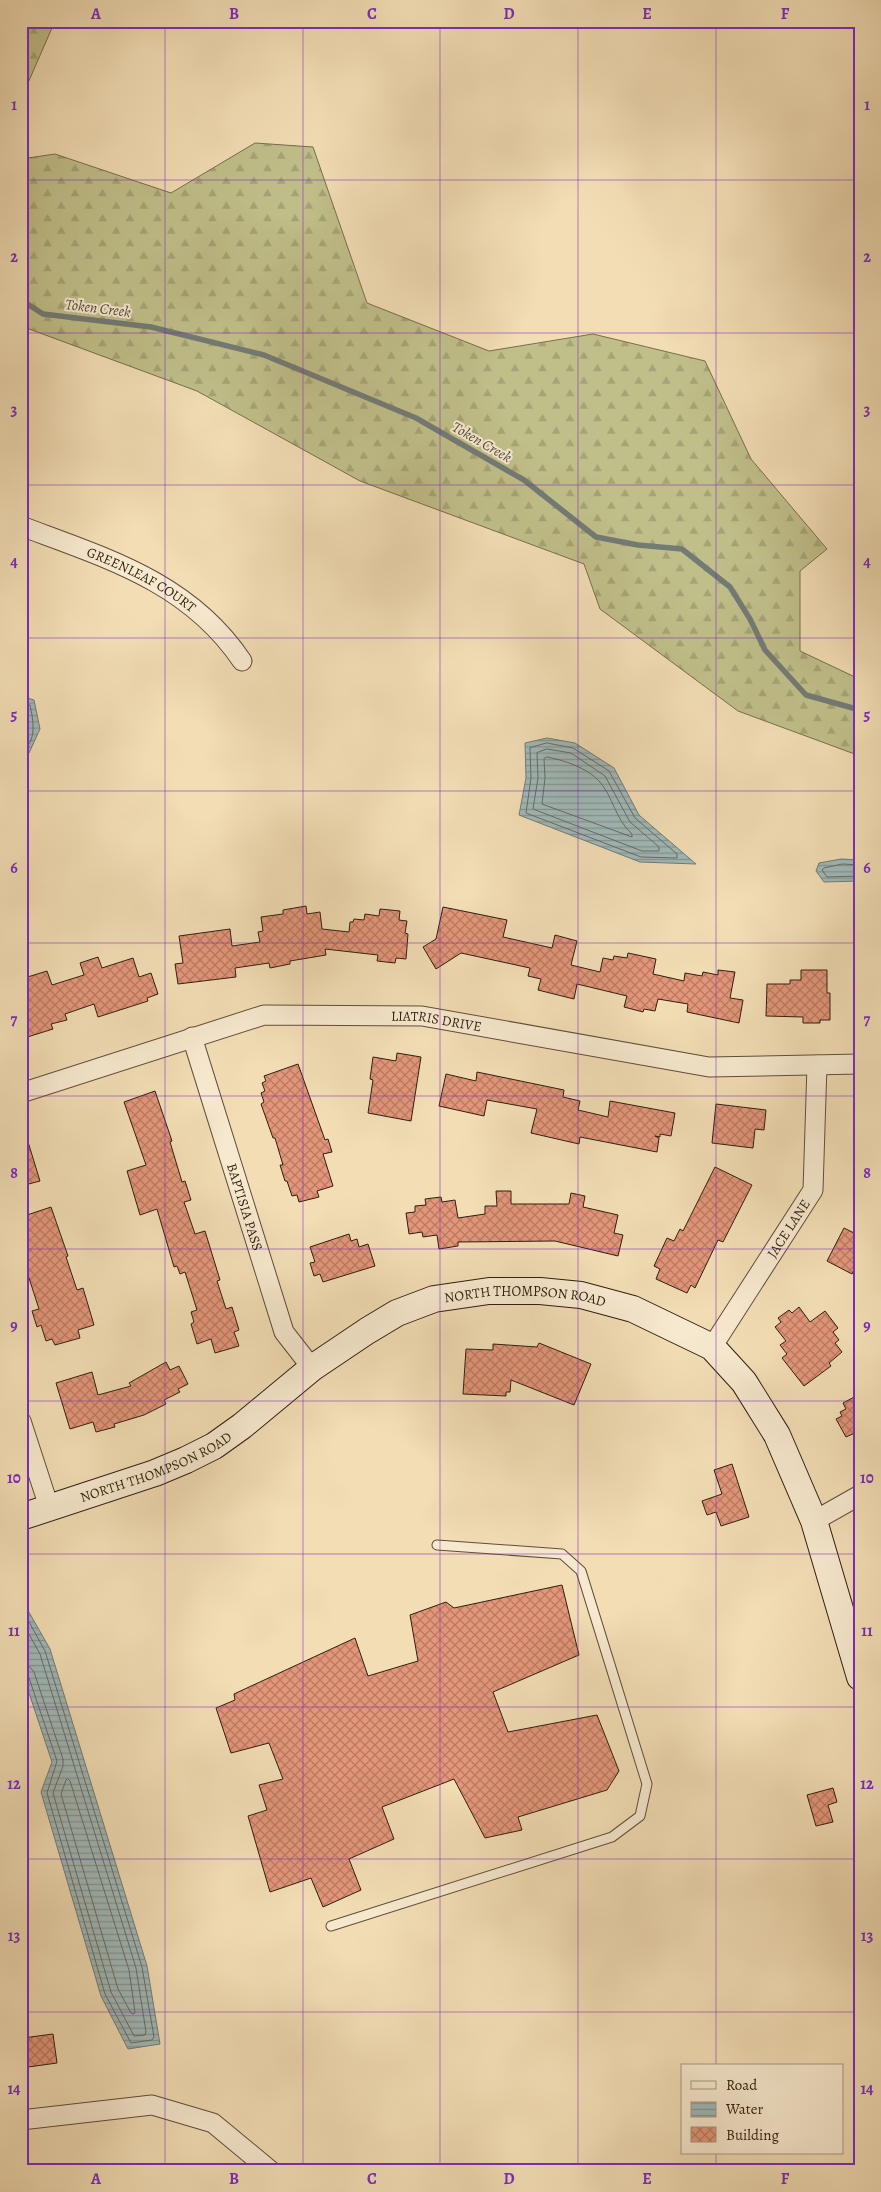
<svg xmlns="http://www.w3.org/2000/svg" width="881" height="2192" font-family="Alegreya,serif">
	<defs>
		<pattern id="forest-firs" width="22" height="20" patternUnits="userSpaceOnUse" patternTransform="scale(1.25)"><rect width="22" height="20" fill="#c0bf8a"/><path d="M5 1l3.5 6h-7zM16 11l3.5 6h-7z" fill="#a5a476"/></pattern>
		<pattern id="water-rules" width="6" height="5" patternUnits="userSpaceOnUse" patternTransform="scale(1.25)"><rect width="6" height="5" fill="#a0b9b9"/><path d="M0 2.5h6" fill="none" stroke="#839695"/></pattern>
		<pattern id="building-cross-hatch" width="8" height="8" patternUnits="userSpaceOnUse" patternTransform="scale(1.25)"><rect width="8" height="8" fill="#e4967a"/><path d="M0 0l8 8M0 8l8-8" fill="none" stroke="#b97a62"/></pattern>
	</defs>
	<rect width="100%" height="100%" fill="#f2ddb5"/>
	<filter id="stains"><feTurbulence type="fractalNoise" baseFrequency=".004" numOctaves="4"/><feColorMatrix values="0 0 0 0 .2 0 0 0 0 .09 0 0 0 0 .02 0 0 0 .5 -.17"/></filter>
	<radialGradient id="worn" r=".72"><stop offset=".6" stop-color="#630" stop-opacity="0"/><stop offset="1" stop-color="#630" stop-opacity=".3"/></radialGradient>
	<path fill="url(#forest-firs)" stroke="#786e4c" d="M 21,21 L 55,21 L 21,99 Z
		M 255,143 L 313,147 L 367,303 L 489,351 L 593,334 L 705,361 L 751,459 L 827,549 L 800,571 L 800,651 L 855,677 L 860,677 L 860,756 L 738,711 L 600,609 L 584,564 L 360,481 L 197,391 L 21,326 L 21,159 L 55,154 L 171,193 Z"/>
	<path fill="url(#water-rules)" stroke="#737b75" d="M 21,696 L 34,700 L 40,729 L 29,753 L 21,756 Z
		M 547,738 L 575,743 L 614,768 L 639,815 L 696,864 L 640,862 L 519,815 L 526,778 L 525,743 Z
		M 841,859 L 860,860 L 860,881 L 824,882 L 816,871 L 819,863 Z
		M 26,1607 L 50,1649 L 147,1966 L 160,2044 L 128,2049 L 101,1996 L 41,1792 L 52,1762 L 21,1669 L 21,1620 Z"/>
	<g fill="none" stroke-linecap="round" stroke-linejoin="round">
		<path stroke="#686b64" stroke-width="1" d="M 21,702 L 30,705 C 33,719 38,743 21,751
			M 547,743 L 573,748 L 609,771 L 635,818 L 677,854 L 677,858 L 641,857 L 526,813 L 531,778 L 530,748 Z
			M 547,749 L 571,753 L 605,776 L 630,822 L 659,847 L 659,851 L 642,851 L 533,809 L 538,778 L 537,753 Z
			M 547,757 C 564,760 587,768 599,781 C 613,796 615,819 632,834 L 632,837 L 542,804 L 545,778 L 544,759 Z
			M 860,865 L 842,864 L 824,868 L 822,870 L 827,877 L 860,876
			M 21,1619 L 28,1620 L 45,1651 L 142,1967 L 154,2037 L 152,2040 L 131,2043 L 105,1994 L 47,1793 L 57,1761 L 28,1675 L 21,1671
			M 21,1626 L 25,1627 L 40,1654 L 136,1968 L 146,2032 L 145,2035 L 134,2036 L 111,1992 L 53,1793 L 63,1766 L 63,1759 L 34,1672 L 29,1666 L 21,1664
			M 68,1779 L 70,1781 L 129,1970 L 135,2012 L 134,2014 L 131,2013 L 118,1989 L 61,1794 L 66,1780 Z"/>
		<path stroke="#737b75" stroke-width="5.5" d="M 21,300 L 43,314 L 151,327 L 264,355 L 416,418 L 524,480 L 596,537 L 638,545 L 682,549 L 730,587 L 750,619 L 765,650 L 806,695 L 860,710"/>
	</g>
	<path fill="url(#building-cross-hatch)" stroke="#301d0f" d="M 306,906 L 307,914 L 320,912 L 322,929 L 349,932 L 350,922 L 353,922 L 354,919 L 364,920 L 365,914 L 379,916 L 380,909 L 400,911 L 399,920 L 407,921 L 405,933 L 408,934 L 406,959 L 396,958 L 395,963 L 377,961 L 378,955 L 325,949 L 326,955 L 290,961 L 290,964 L 270,968 L 269,963 L 235,968 L 236,977 L 178,984 L 175,964 L 183,963 L 179,936 L 230,929 L 232,946 L 260,942 L 258,932 L 263,931 L 261,917 L 283,914 L 283,910 Z
		M 443,907 L 507,920 L 503,937 L 552,948 L 555,935 L 577,941 L 571,965 L 600,972 L 603,958 L 613,960 L 614,956 L 627,958 L 628,953 L 656,959 L 653,974 L 684,981 L 685,973 L 702,976 L 703,972 L 718,975 L 718,970 L 735,972 L 730,998 L 743,1000 L 739,1023 L 687,1012 L 688,1004 L 658,999 L 655,1011 L 644,1009 L 643,1012 L 624,1007 L 627,996 L 577,984 L 574,999 L 538,990 L 541,979 L 528,976 L 530,968 L 461,953 L 436,969 L 423,947 L 436,939 Z
		M 98,957 L 102,968 L 133,958 L 139,977 L 151,973 L 158,994 L 147,998 L 148,1001 L 98,1017 L 94,1004 L 65,1014 L 67,1020 L 51,1024 L 53,1029 L 21,1039 L 21,979 L 47,971 L 52,985 L 84,975 L 80,963 Z
		M 801,970 L 827,970 L 827,993 L 830,993 L 830,1020 L 820,1020 L 820,1023 L 803,1023 L 803,1017 L 766,1016 L 767,984 L 790,984 L 790,980 L 801,980 Z
		M 397,1053 L 421,1057 L 411,1121 L 368,1113 L 373,1080 L 370,1079 L 373,1057 L 396,1061 Z
		M 298,1064 L 325,1140 L 328,1139 L 332,1152 L 323,1154 L 333,1186 L 317,1191 L 319,1197 L 299,1202 L 297,1195 L 292,1196 L 287,1181 L 285,1181 L 280,1165 L 283,1165 L 275,1138 L 273,1138 L 261,1104 L 264,1102 L 261,1093 L 265,1091 L 262,1083 L 266,1081 L 264,1076 Z
		M 477,1072 L 564,1090 L 563,1097 L 580,1101 L 578,1110 L 608,1117 L 610,1101 L 675,1113 L 671,1136 L 660,1134 L 660,1137 L 655,1136 L 659,1138 L 657,1152 L 580,1137 L 579,1144 L 531,1133 L 537,1109 L 487,1100 L 484,1116 L 439,1106 L 446,1074 L 476,1081 Z
		M 155,1091 L 172,1141 L 170,1142 L 182,1182 L 185,1181 L 191,1200 L 184,1202 L 195,1234 L 205,1231 L 220,1280 L 217,1281 L 226,1309 L 232,1307 L 239,1330 L 234,1332 L 239,1346 L 215,1353 L 211,1339 L 197,1344 L 191,1324 L 194,1322 L 191,1312 L 197,1310 L 185,1272 L 180,1274 L 177,1266 L 174,1267 L 157,1209 L 140,1215 L 127,1171 L 146,1165 L 124,1102 Z
		M 716,1104 L 766,1110 L 764,1130 L 755,1129 L 753,1148 L 712,1143 Z
		M 21,1132 L 25,1132 L 40,1181 L 21,1186 Z
		M 715,1167 L 752,1185 L 723,1242 L 718,1240 L 695,1288 L 691,1285 L 687,1293 L 656,1279 L 660,1269 L 654,1266 L 667,1238 L 674,1241 L 680,1229 L 683,1231 Z
		M 496,1191 L 511,1191 L 511,1204 L 569,1204 L 571,1193 L 585,1196 L 583,1207 L 618,1215 L 614,1233 L 623,1235 L 618,1256 L 555,1241 L 458,1242 L 458,1246 L 439,1249 L 437,1235 L 423,1237 L 422,1232 L 409,1234 L 406,1213 L 415,1212 L 415,1206 L 426,1205 L 425,1199 L 441,1197 L 442,1202 L 455,1200 L 458,1218 L 485,1214 L 485,1206 L 497,1206 Z
		M 51,1207 L 68,1256 L 66,1257 L 77,1290 L 83,1288 L 94,1325 L 78,1330 L 80,1338 L 55,1345 L 52,1339 L 46,1341 L 41,1325 L 37,1327 L 32,1311 L 39,1309 L 28,1275 L 26,1276 L 21,1261 L 21,1217 Z
		M 844,1228 L 860,1236 L 860,1270 L 855,1268 L 852,1274 L 827,1261 Z
		M 349,1234 L 351,1241 L 357,1239 L 359,1247 L 368,1244 L 375,1266 L 323,1282 L 320,1274 L 314,1276 L 310,1263 L 315,1262 L 310,1247 Z
		M 799,1307 L 810,1322 L 825,1311 L 838,1328 L 833,1332 L 839,1340 L 835,1343 L 842,1352 L 829,1363 L 831,1366 L 804,1386 L 782,1358 L 787,1354 L 780,1345 L 786,1341 L 775,1327 L 781,1322 L 778,1318 L 789,1310 L 792,1313 Z
		M 539,1343 L 591,1364 L 574,1405 L 511,1380 L 510,1392 L 506,1392 L 506,1396 L 463,1394 L 466,1349 L 493,1350 L 493,1344 L 537,1347 Z
		M 166,1362 L 170,1370 L 179,1366 L 188,1384 L 178,1389 L 180,1392 L 164,1400 L 166,1404 L 144,1415 L 114,1424 L 115,1427 L 96,1432 L 93,1422 L 70,1429 L 56,1383 L 92,1372 L 98,1395 L 131,1386 L 129,1383 Z
		M 860,1394 L 860,1437 L 857,1432 L 846,1437 L 836,1419 L 842,1416 L 840,1412 L 846,1409 L 843,1403 Z
		M 732,1464 L 749,1517 L 721,1526 L 716,1512 L 707,1515 L 702,1501 L 722,1494 L 714,1470 Z
		M 562,1585 L 579,1655 L 493,1692 L 508,1732 L 597,1715 L 619,1771 L 607,1790 L 518,1817 L 522,1830 L 485,1838 L 454,1779 L 382,1807 L 394,1839 L 349,1859 L 361,1890 L 323,1907 L 311,1878 L 270,1892 L 248,1816 L 267,1810 L 259,1785 L 283,1779 L 269,1743 L 231,1753 L 216,1708 L 235,1700 L 234,1694 L 355,1638 L 368,1676 L 418,1661 L 410,1615 L 446,1602 L 454,1608 Z
		M 833,1788 L 837,1802 L 828,1805 L 833,1822 L 816,1826 L 807,1795 Z
		M 53,2034 L 57,2063 L 21,2068 L 23,2038 Z"/>
	<g fill="none" stroke-linecap="round" stroke-linejoin="round">
		<defs>
			<path id="lane" d="M 331,1926 L 612,1837 L 640,1816 L 647,1784 L 581,1571 L 562,1554 L 437,1545"/>
			<g id="street">
				<path id="s1" d="M 21,526 C 106,558 189,582 242,661"/>
				<path id="s2" d="M 192,1037 L 284,1332 L 312,1368"/>
				<path id="s3" d="M 21,1093 L 264,1015 L 422,1016 L 709,1067 L 860,1064"/>
				<path id="s4" d="M 712,1347 L 813,1190 L 817,1065"/>
				<path d="M 21,1421 L 49,1507"/>
				<path d="M 814,1521 L 860,1495"/>
				<path d="M 21,2120 L 152,2105 L 213,2123 L 271,2171"/>
			</g>
			<g id="secondary">
				<path id="s5" d="M 21,1517 L 155,1473 L 186,1460 L 214,1446 L 242,1426 L 312,1368 L 367,1331 L 397,1313 L 434,1299 L 489,1291 L 540,1291 L 581,1295 L 633,1309 L 712,1347 L 744,1382 L 777,1435 L 814,1521 L 860,1677"/>
			</g>
		</defs>
		<use href="#lane" stroke="#604d38" stroke-width="11"/>
		<use href="#street" stroke="#604d38" stroke-width="21"/>
		<use href="#secondary" stroke="#301d0f" stroke-width="28"/>
		<use href="#lane" stroke="#f7e9cf" stroke-width="9"/>
		<use href="#street" stroke="#f7e9cf" stroke-width="19"/>
		<use href="#secondary" stroke="#f7e9cf" stroke-width="26"/>
	</g>
	<path fill="none" stroke="#7b2cbf" stroke-width="1" stroke-opacity="0.55" d="M 165,21 L 165,2171M 303,21 L 303,2171M 440,21 L 440,2171M 578,21 L 578,2171M 716,21 L 716,2066M 21,180 L 860,180M 21,333 L 860,333M 21,485 L 860,485M 21,638 L 860,638M 21,791 L 860,791M 21,943 L 860,943M 21,1096 L 860,1096M 21,1249 L 860,1249M 21,1401 L 860,1401M 21,1554 L 860,1554M 21,1707 L 860,1707M 21,1859 L 860,1859M 21,2012 L 860,2012M 716,2153 L 716,2171"/>
	<g text-anchor="middle" stroke-width="4" stroke-linejoin="round" paint-order="stroke">
		<g font-size="14" fill="#301d0f" stroke="#f7e9cf">
			<text dy="5" stroke="none"><textPath href="#s1" startOffset="132">GREENLEAF COURT</textPath></text>
			<text dy="5" stroke="none"><textPath href="#s3" startOffset="428">LIATRIS DRIVE</textPath></text>
			<text dy="5" stroke="none"><textPath href="#s2" startOffset="178">BAPTISIA PASS</textPath></text>
			<text dy="5" stroke="none"><textPath href="#s4" startOffset="141">JACE LANE</textPath></text>
			<text dy="5" stroke="none"><textPath href="#s5" startOffset="564">NORTH THOMPSON ROAD</textPath></text>
			<text dy="5" stroke="none"><textPath href="#s5" startOffset="144">NORTH THOMPSON ROAD</textPath></text>
		</g>
		<g font-size="15" font-style="italic" fill="#524c42" stroke="#f7e9cf">
			<text transform="translate(98 308) rotate(7)" y="5">Token Creek</text>
			<text transform="translate(482 442) rotate(30)" y="5">Token Creek</text>
		</g>
	</g>
	<rect width="881" height="2192" fill="none" stroke="#f2ddb5" stroke-width="55"/>
	<rect x="681" y="2064" width="162" height="90" fill="#f7e9cf" stroke="#a79782"/>
	<rect x="691" y="2081" width="25" height="8" fill="#f7e9cf" stroke="#a79782"/>
	<text x="726" y="2090" font-size="15" fill="#301d0f">Road</text>
	<rect x="691" y="2102" width="25" height="15" fill="url(#water-rules)" stroke="#a79782"/>
	<text x="726" y="2114" font-size="15" fill="#301d0f">Water</text>
	<rect x="691" y="2127" width="25" height="15" fill="url(#building-cross-hatch)" stroke="#a79782"/>
	<text x="726" y="2140" font-size="15" fill="#301d0f">Building</text>
	<rect x="28" y="28" width="826" height="2136" fill="none" stroke="#7b2cbf" stroke-width="2"/>
	<g font-size="16" text-anchor="middle" font-weight="bold" fill="#7b2cbf">
		<text x="96" y="19">A</text>
		<text x="234" y="19">B</text>
		<text x="372" y="19">C</text>
		<text x="509" y="19">D</text>
		<text x="647" y="19">E</text>
		<text x="785" y="19">F</text>
		<text x="14" y="110">1</text>
		<text x="867" y="110">1</text>
		<text x="14" y="262">2</text>
		<text x="867" y="262">2</text>
		<text x="14" y="415">3</text>
		<text x="867" y="415">3</text>
		<text x="14" y="567">4</text>
		<text x="867" y="567">4</text>
		<text x="14" y="720">5</text>
		<text x="867" y="720">5</text>
		<text x="14" y="873">6</text>
		<text x="867" y="873">6</text>
		<text x="14" y="1025">7</text>
		<text x="867" y="1025">7</text>
		<text x="14" y="1178">8</text>
		<text x="867" y="1178">8</text>
		<text x="14" y="1331">9</text>
		<text x="867" y="1331">9</text>
		<text x="14" y="1483">10</text>
		<text x="867" y="1483">10</text>
		<text x="14" y="1636">11</text>
		<text x="867" y="1636">11</text>
		<text x="14" y="1789">12</text>
		<text x="867" y="1789">12</text>
		<text x="14" y="1941">13</text>
		<text x="867" y="1941">13</text>
		<text x="14" y="2094">14</text>
		<text x="867" y="2094">14</text>
		<text x="96" y="2184">A</text>
		<text x="234" y="2184">B</text>
		<text x="372" y="2184">C</text>
		<text x="509" y="2184">D</text>
		<text x="647" y="2184">E</text>
		<text x="785" y="2184">F</text>
	</g>
	<rect width="100%" height="100%" filter="url(#stains)"/>
	<rect width="100%" height="100%" fill="url(#worn)"/>
</svg>
